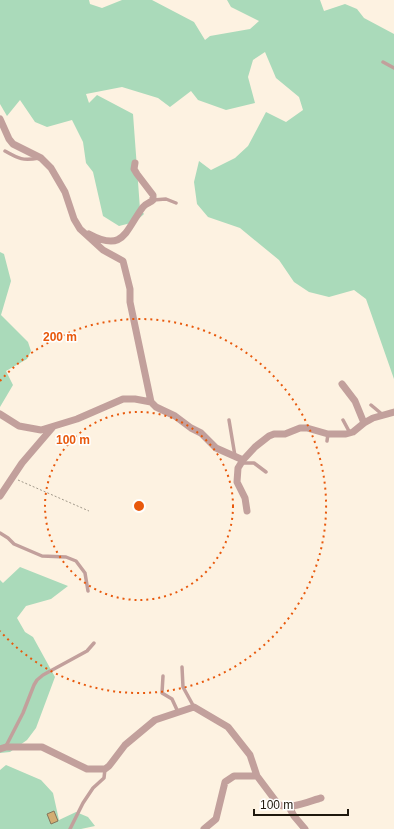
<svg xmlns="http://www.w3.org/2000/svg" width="394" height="829" font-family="Arial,sans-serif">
	<rect width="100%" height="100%" fill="#fdf2e1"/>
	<path fill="#aadaba" d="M 0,0 L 89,0 L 90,4 L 102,8 L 122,0 L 152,0 L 194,22 L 205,40 L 210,36 L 250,29 L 259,21 L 231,7 L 227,0 L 320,0 L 324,11 L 345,4 L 357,9 L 364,18 L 394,34 L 394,379 L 366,299 L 354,290 L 329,297 L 309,292 L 294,282 L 279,260 L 240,228 L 208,217 L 197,204 L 194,182 L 199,161 L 211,170 L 235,158 L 248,146 L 266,112 L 286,122 L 303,110 L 299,97 L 276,78 L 265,52 L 253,60 L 248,77 L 255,103 L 226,110 L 198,100 L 191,91 L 170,107 L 158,98 L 122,87 L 86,94 L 89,103 L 97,95 L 133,114 L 140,209 L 144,214 L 135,222 L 119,226 L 103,216 L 93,172 L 86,163 L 83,142 L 72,120 L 47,127 L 35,122 L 20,100 L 7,116 L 0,104 Z
		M 0,252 L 4,254 L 11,281 L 1,315 L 28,342 L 31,351 L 27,359 L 6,371 L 13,385 L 0,407 Z
		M 20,567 L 68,586 L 51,599 L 26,606 L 17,618 L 25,632 L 33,637 L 55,677 L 36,728 L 27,740 L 10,752 L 0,753 L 0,580 L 3,583 Z
		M 6,765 L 41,780 L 53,793 L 59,820 L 76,812 L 88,817 L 95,826 L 81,829 L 0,829 L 0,770 Z"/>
	<path fill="#d3ad72" stroke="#85745a" d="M 54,811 L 58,821 L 51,824 L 47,814 Z"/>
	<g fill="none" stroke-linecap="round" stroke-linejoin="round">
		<path stroke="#a09889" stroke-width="1" stroke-dasharray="2 2" stroke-linecap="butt" d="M 18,480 L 89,511"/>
		<path stroke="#c2a09c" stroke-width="3.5" d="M 383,62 L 394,68
			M 5,151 C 19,159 23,161 39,158
			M 153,200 L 166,199 L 176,203
			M 371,405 L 383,415
			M 229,420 L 235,456
			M 343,420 L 350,433
			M 327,441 L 328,434
			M 242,463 L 254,463 L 266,472
			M 0,533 L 8,538 L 14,544 L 42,556 L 66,557 L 76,561 L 85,573 L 88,591
			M 182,667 L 183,687 L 194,707
			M 163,676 L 162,693 L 172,699 L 178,712
			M 6,746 L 23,713 L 34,685 L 37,680 L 43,675 L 87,651 L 94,643
			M 70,829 L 83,803 L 93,788 L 104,778 L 105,769"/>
		<path stroke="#c2a09c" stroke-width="7" d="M 0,119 L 9,139 L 13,144 L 41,158 L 51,168 L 65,192 L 74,219 L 80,229 L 103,250 L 123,261 L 130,289 L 130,302 L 151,402 L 156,407 L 175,416 L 191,428 L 201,433 L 216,448 L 243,460
			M 89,234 C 124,253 125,231 143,207 C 146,203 150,203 153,200 L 153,195 L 137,174 L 134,169 L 135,163
			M 342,384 L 355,401 L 364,423
			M 0,414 L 19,426 L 41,430 L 77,419 L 123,399 L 135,399 L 151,402
			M 0,496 L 22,463 L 52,428
			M 247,511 L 245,498 L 237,482 L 238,468 L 243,460 L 255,447 L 269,436 L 274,434 L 285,434 L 300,428 L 307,428 L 328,434 L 346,434 L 353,432 L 364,423 L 373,418 L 394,412
			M 0,749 L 6,747 L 42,747 L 87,769 L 105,769 L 109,766 L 125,745 L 155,720 L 194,707 L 228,727 L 250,755 L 257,776 L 278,804 C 287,811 310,801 321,798
			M 289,807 L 294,816 L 305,829
			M 204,829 L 216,819 L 225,782 L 234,776 L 257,776"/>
	</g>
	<g fill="none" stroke="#e8590c" stroke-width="2" stroke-dasharray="2 4">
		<circle cx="139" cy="506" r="94"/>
		<path d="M0 381A187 187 0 1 1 0 631"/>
	</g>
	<circle cx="139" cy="506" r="6" fill="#e8590c" stroke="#fff" stroke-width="2"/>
	<g font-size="12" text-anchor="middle" font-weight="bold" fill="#e8590c" stroke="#fff" stroke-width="3" stroke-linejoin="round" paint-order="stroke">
		<text x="60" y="341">200 m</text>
		<text x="73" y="444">100 m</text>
	</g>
	<path d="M254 809v6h94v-6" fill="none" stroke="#1e180d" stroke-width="2"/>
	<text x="260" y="809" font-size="12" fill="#1e180d" stroke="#ffffff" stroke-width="3" paint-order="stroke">100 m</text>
</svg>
